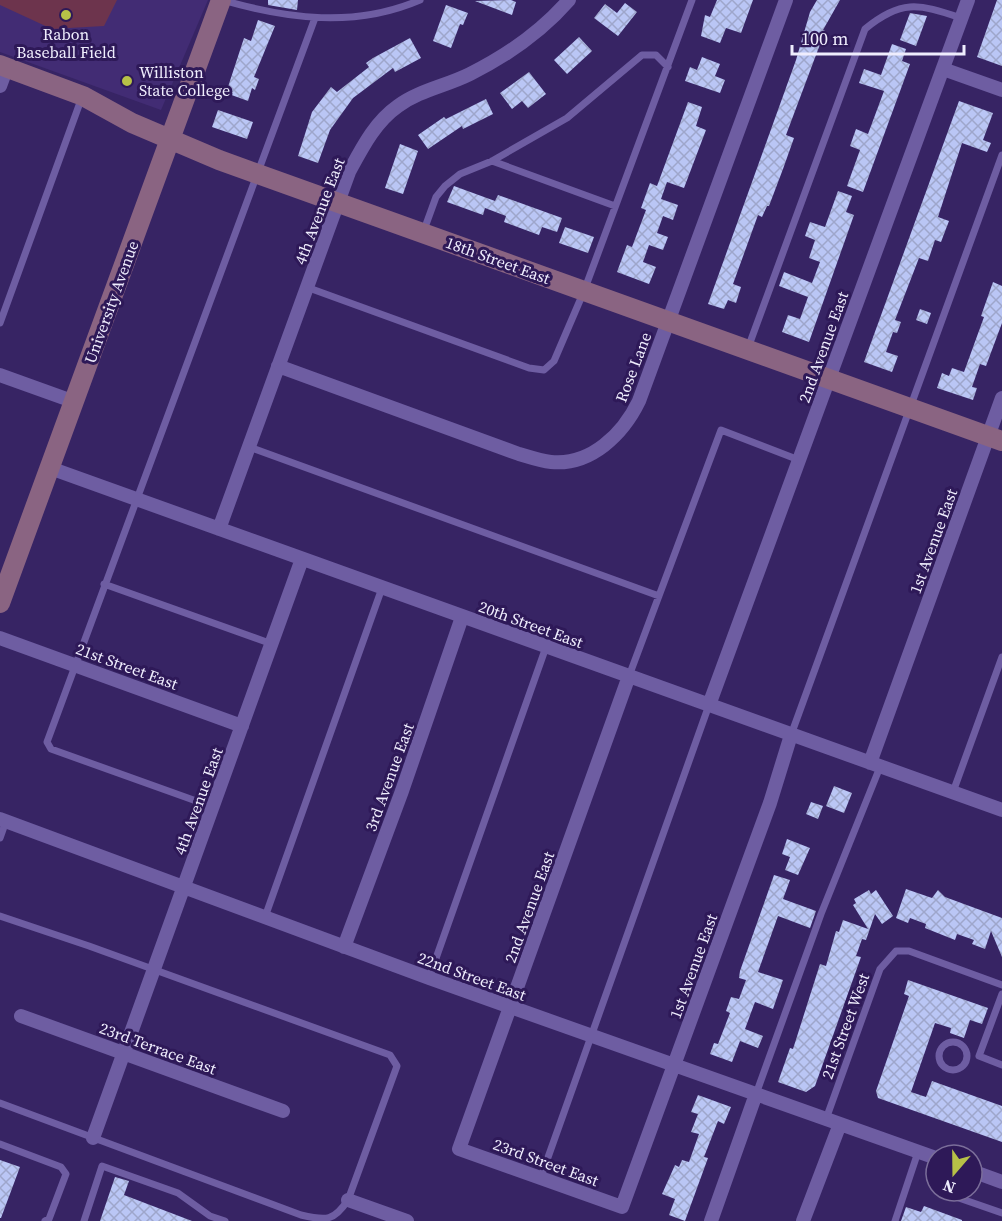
<svg xmlns="http://www.w3.org/2000/svg" width="1002" height="1221" font-family="'Source Serif 4',serif">
	<defs>
		<pattern id="building-cross-hatch" width="8" height="8" patternUnits="userSpaceOnUse" patternTransform="scale(1.5)"><rect width="8" height="8" fill="#bac6f5"/><path d="M0 0l8 8M0 8l8-8" fill="none" stroke="#9ea6cb"/></pattern>
	</defs>
	<rect width="100%" height="100%" fill="#372464"/>
	<path fill="#422c74" d="M 0,0 L 208,0 L 161,110 L 0,52 Z"/>
	<path fill="#6d344d" d="M 0,0 L 117,0 L 104,26 L 52,29 L 0,5 Z"/>
	<path fill="url(#building-cross-hatch)" d="M 268,0 L 298,0 L 297,10 L 268,5 Z
		M 511,0 L 516,2 L 512,15 L 475,1 Z
		M 717,0 L 753,0 L 741,33 L 726,28 L 720,43 L 701,36 L 705,15 L 710,17 Z
		M 817,0 L 840,0 L 823,30 L 825,31 L 786,135 L 794,138 L 783,169 L 769,206 L 767,206 L 762,217 L 758,215 L 733,284 L 741,287 L 736,303 L 728,300 L 724,309 L 708,304 L 796,60 L 810,12 Z
		M 997,0 L 1002,0 L 1002,66 L 977,57 Z
		M 625,3 L 637,12 L 618,36 L 594,18 L 605,4 L 617,13 Z
		M 446,5 L 468,13 L 463,25 L 460,24 L 451,48 L 433,41 Z
		M 910,13 L 927,16 L 916,46 L 900,40 Z
		M 258,20 L 275,26 L 254,77 L 259,79 L 255,90 L 252,88 L 248,101 L 226,93 L 244,38 L 251,41 Z
		M 579,37 L 592,51 L 567,74 L 554,60 Z
		M 410,38 L 421,58 L 395,72 L 393,68 L 353,98 L 330,130 L 318,163 L 298,156 L 312,112 L 331,87 L 337,92 L 369,67 L 366,63 L 373,58 Z
		M 892,44 L 906,49 L 902,61 L 910,64 L 863,192 L 847,186 L 860,150 L 850,146 L 856,129 L 868,134 L 884,91 L 859,83 L 864,69 L 881,75 Z
		M 702,57 L 720,64 L 715,76 L 725,80 L 720,93 L 685,81 L 690,67 L 697,70 Z
		M 529,72 L 546,94 L 528,108 L 522,101 L 512,109 L 500,93 Z
		M 486,99 L 493,114 L 463,129 L 462,126 L 428,149 L 418,135 L 444,117 L 446,119 Z
		M 959,101 L 993,113 L 983,140 L 991,143 L 987,152 L 962,143 L 938,217 L 949,221 L 941,242 L 935,240 L 928,261 L 919,258 L 895,320 L 901,322 L 897,333 L 893,332 L 886,352 L 898,356 L 892,372 L 864,362 Z
		M 688,102 L 702,107 L 696,126 L 706,130 L 684,188 L 667,182 L 661,199 L 678,205 L 673,220 L 663,216 L 657,233 L 668,237 L 663,250 L 649,245 L 643,262 L 656,267 L 649,284 L 617,272 L 627,245 L 632,247 L 646,210 L 641,208 L 650,183 L 657,186 Z
		M 218,110 L 253,122 L 247,139 L 212,127 Z
		M 400,144 L 418,151 L 403,194 L 385,188 Z
		M 454,186 L 495,201 L 498,195 L 562,218 L 557,232 L 542,227 L 539,235 L 504,222 L 506,216 L 485,208 L 483,215 L 447,202 Z
		M 838,191 L 852,196 L 846,212 L 854,215 L 809,342 L 782,332 L 788,315 L 800,319 L 808,297 L 779,286 L 784,272 L 812,283 L 820,262 L 809,258 L 815,240 L 805,236 L 810,222 L 825,227 Z
		M 565,227 L 594,237 L 588,253 L 559,243 Z
		M 993,282 L 1002,286 L 1002,323 L 986,366 L 980,364 L 972,387 L 977,388 L 973,400 L 937,388 L 942,373 L 949,376 L 952,368 L 964,372 L 984,317 L 981,316 Z
		M 920,309 L 931,313 L 927,324 L 916,320 Z
		M 834,786 L 852,793 L 844,813 L 826,806 Z
		M 811,802 L 823,806 L 818,819 L 806,814 Z
		M 787,839 L 810,848 L 798,875 L 785,870 L 790,857 L 782,854 Z
		M 774,875 L 790,880 L 783,899 L 816,911 L 810,928 L 778,916 L 758,972 L 783,980 L 773,1009 L 755,1002 L 745,1029 L 763,1036 L 758,1048 L 740,1041 L 732,1062 L 710,1054 L 714,1043 L 718,1044 L 730,1013 L 726,1011 L 731,997 L 739,999 L 746,980 L 739,978 L 740,971 Z
		M 906,889 L 932,898 L 938,890 L 945,897 L 1002,918 L 1002,957 L 991,931 L 985,949 L 972,944 L 974,940 L 957,934 L 955,940 L 925,928 L 926,924 L 910,918 L 908,923 L 896,918 Z
		M 869,890 L 871,894 L 876,890 L 893,916 L 882,924 L 875,914 L 866,940 L 862,939 L 856,956 L 861,957 L 815,1086 L 806,1092 L 778,1082 L 790,1048 L 793,1049 L 820,964 L 826,966 L 836,931 L 839,932 L 843,920 L 868,929 L 853,905 L 856,903 L 854,899 Z
		M 908,980 L 988,1008 L 982,1024 L 970,1020 L 964,1038 L 950,1033 L 951,1028 L 935,1023 L 911,1092 L 926,1097 L 932,1081 L 1002,1106 L 1002,1142 L 878,1098 L 876,1091 L 909,996 L 904,994 Z
		M 698,1095 L 731,1107 L 724,1124 L 718,1121 L 704,1157 L 708,1158 L 685,1221 L 669,1215 L 675,1199 L 662,1194 L 675,1165 L 679,1167 L 682,1160 L 689,1162 L 699,1134 L 691,1132 L 698,1114 L 691,1112 Z
		M 0,1160 L 20,1167 L 1,1218 L 0,1218 Z
		M 115,1177 L 129,1181 L 124,1195 L 192,1221 L 100,1221 Z
		M 924,1206 L 962,1220 L 962,1221 L 901,1221 L 906,1207 L 921,1212 Z"/>
	<g fill="none" stroke-linecap="round" stroke-linejoin="round">
		<path stroke="#6e5da2" stroke-width="7" d="M 222,0 C 288,19 355,28 420,0
			M 492,161 L 615,206
			M 424,230 L 436,197 L 445,186 L 460,174 L 492,161 L 567,118 L 642,55 L 656,55 L 668,67
			M 309,288 L 529,368 L 544,370 L 554,361 L 584,291 L 692,0
			M 0,323 L 82,97
			M 748,348 L 865,29 C 900,0 918,3 961,18
			M 249,447 L 659,596
			M 104,584 L 272,644
			M 629,676 L 721,430 L 799,460
			M 791,735 L 1002,155
			M 953,792 L 1002,657
			M 213,807 L 51,749 L 47,742 L 315,18
			M 0,838 L 6,821
			M 0,916 L 89,946 L 390,1055 L 397,1066 L 348,1200 C 334,1221 327,1221 301,1215 L 0,1103
			M 265,917 L 382,588
			M 429,978 L 546,647
			M 1002,994 L 979,1056 L 1002,1065
			M939 1056a14 14 0 1 1 28 0a14 14 0 1 1-28 0Z
			M 756,1094 L 821,914 L 880,767
			M 826,1119 L 880,969 L 896,951 L 909,951 L 1002,985
			M 0,1144 L 61,1167 L 66,1174 L 49,1219 L 45,1221
			M 541,1177 L 709,705
			M 952,1191 L 956,1197 L 1002,1213
			M 84,1221 L 102,1166 L 178,1193 L 210,1216 L 225,1221
			M 895,1221 L 918,1152"/>
		<path stroke="#6e5da2" stroke-width="14" d="M 943,69 L 1002,90
			M 0,86 L 7,67
			M 278,366 L 519,454 C 529,457 541,461 551,462 C 591,466 623,434 639,401 L 786,0
			M 0,375 L 75,402
			M 50,468 L 1002,810
			M 219,529 L 349,172 C 362,148 375,122 398,106 C 420,90 446,86 470,74 C 506,56 542,31 569,0
			M 0,638 L 242,726
			M 629,676 L 459,1149 L 622,1207 L 770,803 L 791,735
			M 709,705 L 968,0
			M 870,763 L 1002,398
			M 0,819 L 429,978 L 936,1158
			M 344,947 L 402,791 L 462,617
			M 21,1016 L 283,1111
			M 93,1138 L 302,559
			M 972,1171 L 1002,1182
			M 348,1200 L 407,1221
			M 711,1221 L 756,1094
			M 803,1221 L 840,1124"/>
		<path stroke="#8a6482" stroke-width="20" d="M 0,65 L 83,96 L 132,123 L 219,160 L 1002,441
			M 0,603 L 221,0"/>
	</g>
	<g fill="#b7c147" stroke="#2e1958" stroke-width="2">
		<circle cx="66" cy="15" r="6"/>
		<circle cx="127" cy="81" r="6"/>
	</g>
	<g text-anchor="middle" stroke-width="6" stroke-linejoin="round" paint-order="stroke">
		<g font-size="16" fill="#efedfd" stroke="#2e1958">
			<text x="66" y="40">Rabon<tspan x="66" dy="18">Baseball Field</tspan></text>
			<text x="139" y="78" text-anchor="start">Williston<tspan x="139" dy="18">State College</tspan></text>
		</g>
		<g font-size="16" fill="#efedfd" stroke="#2e1958">
			<text transform="translate(319 211) rotate(-69)" y="6">4th Avenue East</text>
			<text transform="translate(498 260) rotate(20)" y="6">18th Street East</text>
			<text transform="translate(111 302) rotate(-70)" y="6">University Avenue</text>
			<text transform="translate(823 347) rotate(-70)" y="6">2nd Avenue East</text>
			<text transform="translate(633 367) rotate(-69)" y="6">Rose Lane</text>
			<text transform="translate(933 541) rotate(-70)" y="6">1st Avenue East</text>
			<text transform="translate(531 624) rotate(20)" y="6">20th Street East</text>
			<text transform="translate(127 666) rotate(20)" y="6">21st Street East</text>
			<text transform="translate(389 777) rotate(-70)" y="6">3rd Avenue East</text>
			<text transform="translate(198 801) rotate(-70)" y="6">4th Avenue East</text>
			<text transform="translate(529 907) rotate(-70)" y="6">2nd Avenue East</text>
			<text transform="translate(693 966) rotate(-70)" y="6">1st Avenue East</text>
			<text transform="translate(472 976) rotate(20)" y="6">22nd Street East</text>
			<text transform="translate(845 1026) rotate(-70)" y="6">21st Street West</text>
			<text transform="translate(158 1048) rotate(20)" y="6">23rd Terrace East</text>
			<text transform="translate(546 1162) rotate(20)" y="6">23rd Street East</text>
		</g>
	</g>
	<g transform="translate(954 1173) rotate(200)"><circle r="28" fill="#2e1958" stroke="#7b6e9a" stroke-width="1.5"/>
	<path d="M0-4.5L10 22L0 15L-10 22Z" fill="#b7c147"/>
	<text y="-9" font-size="16" font-weight="bold" text-anchor="middle" fill="#efedfd">N</text>
	</g>
	<path d="M792 45v9h172v-9" fill="none" stroke="#efedfd" stroke-width="3"/>
	<text x="801" y="45" font-size="18" fill="#efedfd" stroke="#2e1958" stroke-width="4.5" paint-order="stroke">100 m</text>
</svg>
